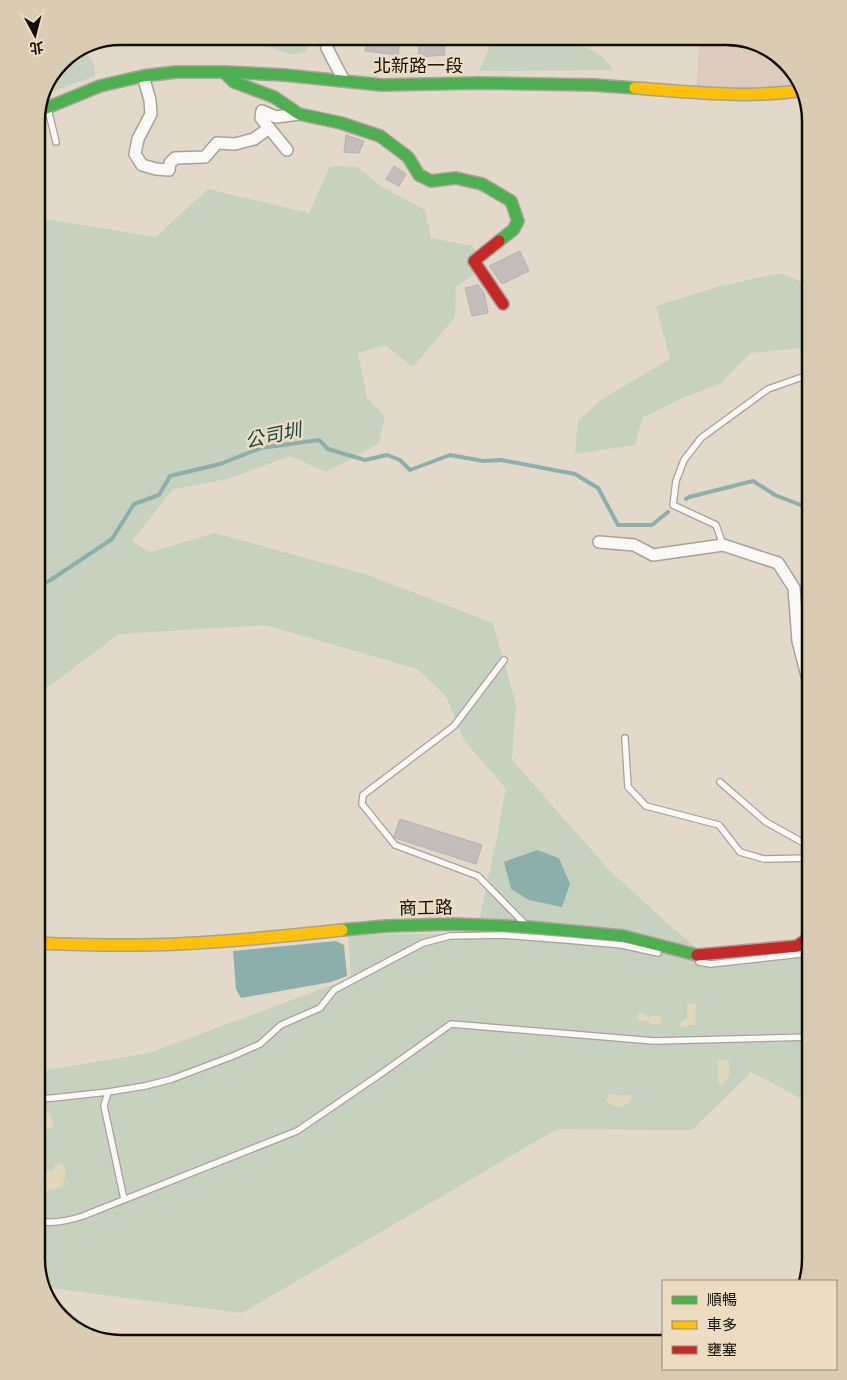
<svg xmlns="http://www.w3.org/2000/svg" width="847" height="1380" font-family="'Roboto Condensed','Noto Sans TC',sans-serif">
	<rect width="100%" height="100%" fill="#e2d9cb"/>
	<path fill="#ddcbc0" d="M 732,36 L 773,51 L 802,83 L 696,94 L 699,45 L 709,37 Z"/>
	<path fill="#c7d1c0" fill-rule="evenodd" d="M 674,37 L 709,37 L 699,45 L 677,40 Z
		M 541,38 C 549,42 556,41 564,42 C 583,44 604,53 613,70 L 479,71 L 487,53 L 489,46 L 485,39 Z
		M 257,41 L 306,41 L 307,50 C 291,61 273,47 257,41 Z
		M 81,48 C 90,57 96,63 95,76 L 46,94 L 61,61 Z
		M 330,166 L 357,167 L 382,187 L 425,210 L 431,238 L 472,246 L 485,267 L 456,287 L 455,317 L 413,367 L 385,345 L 358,353 L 367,398 L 385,416 L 379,443 L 326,472 L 290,456 L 228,479 L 173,489 L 132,541 L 150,552 L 215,533 L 371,576 L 493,623 L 516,704 L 512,760 L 610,871 L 666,922 L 711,960 L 623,939 L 477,930 L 494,852 L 506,789 L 464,740 L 446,696 L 417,669 L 266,625 L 119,634 L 51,685 L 36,691 L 36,216 L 45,219 L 156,237 L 208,189 L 309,213 ZM 537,850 L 559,858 L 570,884 Z
		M 780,273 L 811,286 L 811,342 L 803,348 L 750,353 L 720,384 L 682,398 L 642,418 L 635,445 L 575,454 L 578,421 L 602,399 L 670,359 L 656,306 L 717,287 Z
		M 477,933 L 623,943 L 711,963 L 811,950 L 811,1104 L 751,1072 L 692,1130 L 557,1129 L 242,1313 L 43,1287 L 36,1259 L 36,1072 L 149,1053 L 351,978 L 348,935 Z"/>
	<path fill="#e0d7bc" d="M 689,1003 L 696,1004 L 695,1025 L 688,1025 L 685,1027 L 681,1027 L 679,1024 L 681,1022 L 687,1019 L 687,1005 Z
		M 639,1013 L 642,1013 L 649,1017 L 654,1015 L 660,1016 L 662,1021 L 658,1025 L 650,1024 L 648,1021 L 640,1021 L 638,1019 L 637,1015 Z
		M 721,1060 L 728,1061 C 732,1070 729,1079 722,1085 L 717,1082 L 719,1072 L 717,1061 Z
		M 611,1094 L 621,1096 L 628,1094 L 631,1096 L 632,1099 C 626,1109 614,1108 606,1101 L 608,1096 Z
		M 36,1109 C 48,1109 53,1115 53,1126 L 50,1129 L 46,1129 L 39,1121 L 36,1121 Z
		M 61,1163 C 69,1169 65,1180 61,1187 L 47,1191 L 36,1191 L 36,1177 L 41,1178 L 46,1171 L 53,1171 L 55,1165 Z"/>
	<path fill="#8dafab" d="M 537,850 L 559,858 L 570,884 L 562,907 L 529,900 L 511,889 L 504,862 Z
		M 336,941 L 344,945 L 347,976 L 331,982 L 241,998 L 236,989 L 233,951 Z"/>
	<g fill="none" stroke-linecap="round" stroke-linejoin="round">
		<path stroke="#8dafab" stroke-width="4" d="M 686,499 L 689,497 L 753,481 L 775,495 L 811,509
			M 36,586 L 49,581 L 112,539 L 134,504 L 159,495 L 170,476 L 220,464 L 261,448 L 319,440 L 328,449 L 365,460 L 387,455 L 400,460 L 410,470 L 450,455 L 483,461 L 501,460 L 575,474 L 598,488 L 618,525 L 652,525 L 668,512"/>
	</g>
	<path fill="#c5bdbb" stroke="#b7b0ad" d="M 432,39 L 444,39 L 445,55 L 419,57 L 418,40 Z
		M 367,40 L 400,40 L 398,55 L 365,51 Z
		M 346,135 L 364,141 L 359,153 L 344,152 Z
		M 394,166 L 406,174 L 399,186 L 386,179 Z
		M 520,251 L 529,271 L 502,284 L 489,266 Z
		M 478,285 L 484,293 L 488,313 L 472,316 L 465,288 Z
		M 400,819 L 482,845 L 476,864 L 395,838 L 394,836 Z"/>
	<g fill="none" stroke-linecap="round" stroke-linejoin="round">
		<defs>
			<path id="lane" d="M 48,109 L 56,142
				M 723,545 L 716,525 L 673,505 L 676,481 L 684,460 L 701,438 L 768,389 L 811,374
				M 504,660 L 454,726 L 363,795 L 362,804 L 395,845 L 478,876 L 525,924
				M 625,738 L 628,787 L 646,806 L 719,825 L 740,852 L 764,859 L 811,858
				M 720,782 L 766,822 L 811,847
				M 699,962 L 710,964 L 811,953
				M 108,1092 L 104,1106 L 124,1199
				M 36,1099 L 53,1098 L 108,1092 L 145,1086 L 172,1079 L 233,1056 L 260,1044 L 281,1025 L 320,1008 L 334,990 L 423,943 L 450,936 L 503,935 L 567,940 L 622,945 L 658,953
				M 36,1221 C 53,1224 67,1221 83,1216 L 297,1131 L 382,1073 L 451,1024 L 654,1041 L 811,1037"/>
			<path id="street" d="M 326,40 L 327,48 L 344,81
				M 143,76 L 150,100 L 151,114 L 138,139 L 135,154 L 142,165 L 156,169 L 169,170 L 170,163 L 175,158 L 205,157 L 217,143 L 235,144 L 254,139 L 269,128
				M 287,150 L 261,118 L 262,111 L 276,117 L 299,114
				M 599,542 L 634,545 L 653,555 L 723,545 L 778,563 L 794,588 L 798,641 L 811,691"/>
			<path id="fast" d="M 224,72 L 234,82 L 274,97 L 299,114 L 341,123 L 380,136 L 408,157 L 419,175 L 431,181 L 456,178 L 482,184 L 511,201 L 518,221 L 513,230 L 499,241
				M 39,111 L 100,86 L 143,76 L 176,72 L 224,72 L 284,75 L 382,85 L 479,83 L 594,85 L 635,88
				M 342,930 L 386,926 L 454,924 L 528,927 L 623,936 L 697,955"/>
			<path id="slow" d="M 635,88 C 692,92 748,99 804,90
				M 36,943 C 83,945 131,946 178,944 C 233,941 287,936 342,930"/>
			<path id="jam" d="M 499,241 L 474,261 L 503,304
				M 697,955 L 797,946 L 811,936"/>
		</defs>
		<use href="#lane" stroke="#a8a197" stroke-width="8"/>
		<use href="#street" stroke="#a8a197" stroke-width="14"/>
		<use href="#fast" stroke="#a8a197" stroke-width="14"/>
		<use href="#slow" stroke="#a8a197" stroke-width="14"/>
		<use href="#jam" stroke="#a8a197" stroke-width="14"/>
		<use href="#lane" stroke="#fbf9f7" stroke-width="5.5"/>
		<use href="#street" stroke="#fbf9f7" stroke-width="11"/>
		<use href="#fast" stroke="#4caf50" stroke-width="11"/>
		<use href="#slow" stroke="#ffc107" stroke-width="11"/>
		<use href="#jam" stroke="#c62828" stroke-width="11"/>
	</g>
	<g text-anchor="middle" stroke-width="5" stroke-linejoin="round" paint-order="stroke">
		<g font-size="18" fill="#130e05" stroke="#ebdcc2">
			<text x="418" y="72">北新路一段</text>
			<text transform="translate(426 908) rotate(-1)" y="6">商工路</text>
		</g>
		<g font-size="19" font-style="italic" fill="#154646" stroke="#ebdcc2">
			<text transform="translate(273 435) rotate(-12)" y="7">公司圳</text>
		</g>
	</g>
	<path d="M0 0H847V1380H0ZM121 45H726A76 76 0 0 1 802 121V1259A76 76 0 0 1 726 1335H121A76 76 0 0 1 45 1259V121A76 76 0 0 1 121 45Z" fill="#daccb3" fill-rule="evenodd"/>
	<path fill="none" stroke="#130e05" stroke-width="2.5" d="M121 45H726A76 76 0 0 1 802 121V1259A76 76 0 0 1 726 1335H121A76 76 0 0 1 45 1259V121A76 76 0 0 1 121 45Z"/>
	<rect x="662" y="1280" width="175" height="90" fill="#ebdcc2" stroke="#958a76"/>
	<rect x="672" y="1296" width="25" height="8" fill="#4caf50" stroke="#958a76"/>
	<text x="707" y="1305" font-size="15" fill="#130e05">順暢</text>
	<rect x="672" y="1321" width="25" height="8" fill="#ffc107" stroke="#958a76"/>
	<text x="707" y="1330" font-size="15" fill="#130e05">車多</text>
	<rect x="672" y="1346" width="25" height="8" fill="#c62828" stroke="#958a76"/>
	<text x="707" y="1355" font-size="15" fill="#130e05">壅塞</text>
	<g transform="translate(35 35) rotate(173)" stroke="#ebdcc2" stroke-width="4" paint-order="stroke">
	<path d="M0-4L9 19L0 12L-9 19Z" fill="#130e05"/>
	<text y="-8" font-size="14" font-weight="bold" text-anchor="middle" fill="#130e05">北</text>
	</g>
</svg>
